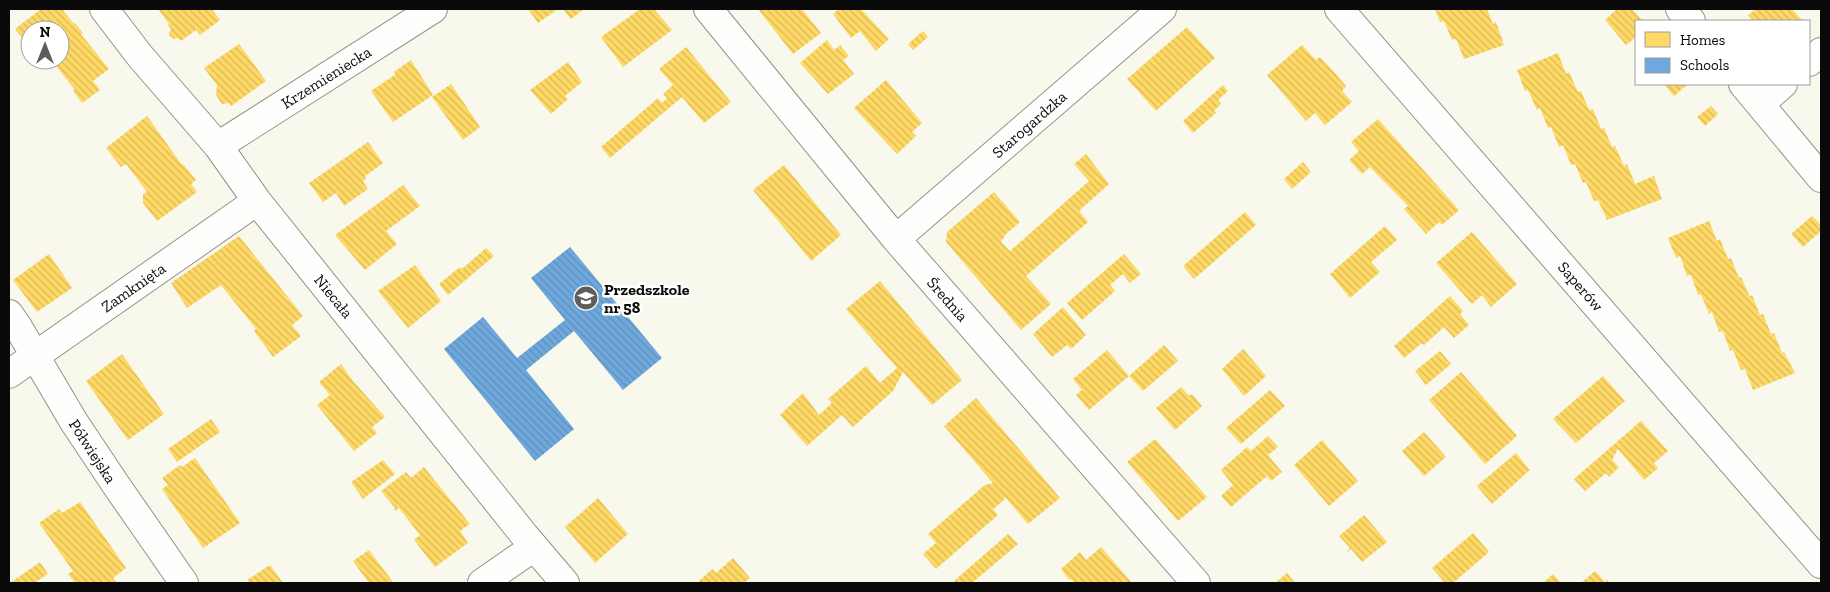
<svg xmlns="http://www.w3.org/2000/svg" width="1830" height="592" font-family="'Zilla Slab',serif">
	<defs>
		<pattern id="homes-back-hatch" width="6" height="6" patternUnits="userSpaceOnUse" patternTransform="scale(1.25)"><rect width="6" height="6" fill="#ffd966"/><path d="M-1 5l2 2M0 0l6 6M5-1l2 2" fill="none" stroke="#d9b957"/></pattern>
		<pattern id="schools-back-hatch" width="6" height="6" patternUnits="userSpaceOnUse" patternTransform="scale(1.25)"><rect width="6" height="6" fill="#6fa8dc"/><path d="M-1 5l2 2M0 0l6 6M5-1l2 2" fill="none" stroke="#5f8fbb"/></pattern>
	</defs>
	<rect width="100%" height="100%" fill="#f9f8ec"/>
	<path fill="url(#homes-back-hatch)" d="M 41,9 L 62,9 L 74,24 L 75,23 L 83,33 L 81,34 L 84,38 L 109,69 L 93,81 L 100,90 L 82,103 L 73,91 L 75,90 L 53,62 L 46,67 L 40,60 L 60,60 L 60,30 L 30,30 L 30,47 L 15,29 Z
		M 158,9 L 212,9 L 220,20 L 200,35 L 196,30 L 181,41 L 178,38 L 174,39 L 170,36 L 169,33 L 171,29 L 168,25 L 169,24 Z
		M 528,9 L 558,9 L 538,23 Z
		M 563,9 L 584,9 L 571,19 Z
		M 640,9 L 654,9 L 672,30 L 623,67 L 601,37 Z
		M 758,9 L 802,9 L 821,33 L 793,54 Z
		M 839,9 L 861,9 L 889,39 L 876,51 L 860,31 L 851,38 L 833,14 Z
		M 1435,9 L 1487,9 L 1493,24 L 1496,22 L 1504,45 L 1464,59 L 1456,39 L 1452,40 L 1444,21 L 1440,22 Z
		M 1617,9 L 1632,9 L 1643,21 L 1636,21 L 1636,37 L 1626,45 L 1605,20 Z
		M 1756,9 L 1792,9 L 1803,21 L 1753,21 L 1748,15 Z
		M 1187,27 L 1215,58 L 1156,111 L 1127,79 Z
		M 923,31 L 928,37 L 913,50 L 908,44 Z
		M 827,40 L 834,50 L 840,45 L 849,56 L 843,60 L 854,74 L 828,94 L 800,63 Z
		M 239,44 L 266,81 L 231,106 L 229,103 L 222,104 L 216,95 L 217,85 L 204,68 Z
		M 1302,45 L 1316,60 L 1320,57 L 1334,72 L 1346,86 L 1342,91 L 1352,102 L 1325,125 L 1315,113 L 1306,121 L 1267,75 Z
		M 686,47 L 731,102 L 704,123 L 682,97 L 610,158 L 601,147 L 658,98 L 662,103 L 667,98 L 663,94 L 673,85 L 659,69 Z
		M 1558,53 L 1566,74 L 1569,72 L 1578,92 L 1581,91 L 1589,110 L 1593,109 L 1601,129 L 1604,128 L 1612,147 L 1615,146 L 1624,166 L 1627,164 L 1635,184 L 1654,176 L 1662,199 L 1607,220 L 1598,200 L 1594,201 L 1586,182 L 1583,183 L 1575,164 L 1571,165 L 1563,145 L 1559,147 L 1551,127 L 1548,128 L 1540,108 L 1537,110 L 1528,90 L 1525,91 L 1517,70 Z
		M 411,60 L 433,95 L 393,122 L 371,91 L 396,74 L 394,72 Z
		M 568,62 L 582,82 L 565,96 L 568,99 L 551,114 L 530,90 Z
		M 886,80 L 922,123 L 912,132 L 916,136 L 897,154 L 854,108 Z
		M 451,84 L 480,127 L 463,140 L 432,97 Z
		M 1664,84 L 1688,84 L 1674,96 Z
		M 1223,85 L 1228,91 L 1218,100 L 1221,104 L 1214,111 L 1216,113 L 1193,133 L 1183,121 Z
		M 1711,106 L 1718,114 L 1705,126 L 1697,117 Z
		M 147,116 L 182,165 L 183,164 L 196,180 L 191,184 L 197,192 L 157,221 L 143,203 L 143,194 L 147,192 L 126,164 L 121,167 L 106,148 Z
		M 1378,119 L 1459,210 L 1442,225 L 1439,222 L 1426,234 L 1404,209 L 1408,206 L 1370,167 L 1362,174 L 1349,160 L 1359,151 L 1351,142 Z
		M 368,142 L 383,163 L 365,176 L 366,179 L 363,181 L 368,189 L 344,206 L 336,193 L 323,202 L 309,183 Z
		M 1086,154 L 1109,184 L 1079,211 L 1088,222 L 1026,276 L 1051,304 L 1021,330 L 946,242 L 947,232 L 994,192 L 1020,222 L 1006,234 L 1001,242 L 1010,251 L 1089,181 L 1074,164 Z
		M 1303,162 L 1311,172 L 1292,189 L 1284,179 Z
		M 784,165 L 841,235 L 811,261 L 753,190 Z
		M 403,185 L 420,206 L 386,231 L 397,244 L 365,270 L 335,235 Z
		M 1245,212 L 1256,225 L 1194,279 L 1183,266 Z
		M 1812,216 L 1821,225 L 1821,231 L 1803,247 L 1791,234 Z
		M 1709,221 L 1717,241 L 1720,239 L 1728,259 L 1731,258 L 1739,278 L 1741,277 L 1750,297 L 1752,295 L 1760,315 L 1763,314 L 1771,334 L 1774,333 L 1782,353 L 1784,352 L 1795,373 L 1753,390 L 1745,369 L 1741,370 L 1733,350 L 1730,351 L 1723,331 L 1719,332 L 1712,312 L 1709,314 L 1701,294 L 1698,295 L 1691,275 L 1687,276 L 1680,256 L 1676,258 L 1668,238 Z
		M 1385,226 L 1397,240 L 1371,262 L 1380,272 L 1350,298 L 1330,274 Z
		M 1472,232 L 1517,284 L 1491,307 L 1482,295 L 1472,304 L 1436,263 Z
		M 239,236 L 303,316 L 292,325 L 301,336 L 273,357 L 254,331 L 256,329 L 221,285 L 187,308 L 171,283 Z
		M 486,248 L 494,256 L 448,295 L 439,284 L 460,267 L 462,269 Z
		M 49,254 L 72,288 L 37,312 L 13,280 Z
		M 1124,254 L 1141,274 L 1130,283 L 1123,274 L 1110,285 L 1115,291 L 1082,320 L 1067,303 Z
		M 415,265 L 441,301 L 408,328 L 378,291 Z
		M 880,281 L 962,380 L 932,405 L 903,372 L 893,391 L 853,427 L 842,415 L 807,446 L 780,415 L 803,393 L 819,415 L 832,403 L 828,399 L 866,366 L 880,383 L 897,368 L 846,309 Z
		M 1450,296 L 1463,311 L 1460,314 L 1469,325 L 1454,338 L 1444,327 L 1424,345 L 1422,343 L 1404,358 L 1394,346 Z
		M 1063,307 L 1086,335 L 1071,349 L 1067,345 L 1052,357 L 1033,334 Z
		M 1164,345 L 1178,361 L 1143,391 L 1129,376 Z
		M 1243,349 L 1266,376 L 1244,396 L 1222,369 Z
		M 1107,350 L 1129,376 L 1089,410 L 1076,395 L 1082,390 L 1073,379 Z
		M 1440,351 L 1451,364 L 1426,385 L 1415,371 Z
		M 122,354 L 164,414 L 128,440 L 86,381 Z
		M 341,364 L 353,381 L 385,417 L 372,427 L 377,433 L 354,451 L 317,405 L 330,395 L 319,382 Z
		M 1461,372 L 1517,436 L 1485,464 L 1429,400 Z
		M 1603,376 L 1625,401 L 1576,443 L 1553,419 Z
		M 1181,387 L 1189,396 L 1192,394 L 1202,406 L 1175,430 L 1156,408 Z
		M 1270,390 L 1285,406 L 1241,444 L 1226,428 Z
		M 976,398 L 1060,498 L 1028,524 L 1005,497 L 1003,501 L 993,509 L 998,515 L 936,569 L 923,554 L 936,543 L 928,534 L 985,485 L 993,483 L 944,426 Z
		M 211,419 L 220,432 L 177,462 L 168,449 Z
		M 1641,421 L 1668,451 L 1654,463 L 1658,468 L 1644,480 L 1618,449 L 1612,460 L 1619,467 L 1609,477 L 1606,473 L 1585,491 L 1574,479 Z
		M 1424,432 L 1446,457 L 1424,476 L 1402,451 Z
		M 1268,436 L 1278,447 L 1268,455 L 1282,472 L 1271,481 L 1267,476 L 1231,507 L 1221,496 L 1233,485 L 1221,470 L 1247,447 L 1251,451 Z
		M 1155,439 L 1207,497 L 1178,521 L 1127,462 Z
		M 1322,440 L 1358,481 L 1329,506 L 1294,465 Z
		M 1516,453 L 1530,470 L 1492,504 L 1477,486 Z
		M 195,458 L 240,523 L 203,548 L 162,489 L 168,485 L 162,478 L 180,465 L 182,467 Z
		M 383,460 L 395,474 L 363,499 L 351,482 Z
		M 424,467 L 470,524 L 460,531 L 468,543 L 435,567 L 414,540 L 420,535 L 399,508 L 395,511 L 394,509 L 395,508 L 381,491 L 406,472 L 411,478 Z
		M 598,498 L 628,534 L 595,563 L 565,527 Z
		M 80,502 L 126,568 L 113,578 L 117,583 L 75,583 L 68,574 L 73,571 L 39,523 L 59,509 L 62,513 Z
		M 1364,515 L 1387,542 L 1362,562 L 1351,549 L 1348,552 L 1347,551 L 1350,548 L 1339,536 Z
		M 1473,533 L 1489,552 L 1453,583 L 1445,583 L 1432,568 Z
		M 1008,534 L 1018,544 L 972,583 L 955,583 L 954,581 Z
		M 1101,547 L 1127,577 L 1132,583 L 1075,583 L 1071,579 L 1069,580 L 1061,569 L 1080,552 L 1086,560 Z
		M 369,550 L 393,582 L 391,583 L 369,583 L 353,561 Z
		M 733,558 L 750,578 L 744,583 L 697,583 L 712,569 L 716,573 Z
		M 40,562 L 48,574 L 34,583 L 10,583 Z
		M 270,565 L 283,583 L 250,583 L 247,580 Z
		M 1595,571 L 1605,582 L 1607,580 L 1610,583 L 1581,583 Z
		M 1287,573 L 1295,583 L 1275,583 Z
		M 1553,574 L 1561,583 L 1543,583 Z"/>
	<path fill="url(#schools-back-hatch)" d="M 570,247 L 662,358 L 623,390 L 574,331 L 526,370 L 574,429 L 535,461 L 444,349 L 483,317 L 517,358 L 565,320 L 531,278 Z"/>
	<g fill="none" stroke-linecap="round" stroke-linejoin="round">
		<defs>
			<path id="minor" d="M 104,9 L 140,56 L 218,146 L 257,201 L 525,536 L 565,583
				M 708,9 L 896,239 L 1196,583
				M 1339,9 L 1821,564
				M 1680,9 L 1691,21
				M 1809,62 L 1821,52
				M 1743,84 L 1821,178
				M 1760,104 L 1783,84
				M 218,146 L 433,9
				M 896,239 L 1162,9
				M 9,314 L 18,327 L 74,422 L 116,485 L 184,583
				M 9,374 L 257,201
				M 482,583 L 534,547"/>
		</defs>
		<use href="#minor" stroke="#92918c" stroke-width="30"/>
		<use href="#minor" stroke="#fefefc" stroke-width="28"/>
	</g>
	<defs>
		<symbol id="school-disc" viewBox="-11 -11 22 22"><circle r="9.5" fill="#5e5d59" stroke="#fff"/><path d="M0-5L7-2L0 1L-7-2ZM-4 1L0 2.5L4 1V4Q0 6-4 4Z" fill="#fff"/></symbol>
	</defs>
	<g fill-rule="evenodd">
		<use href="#school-disc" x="572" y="284" width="28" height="28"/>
	</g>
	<g text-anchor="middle" stroke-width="5" stroke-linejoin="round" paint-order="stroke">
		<g font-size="16" fill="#0a0a0a" stroke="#fff">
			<text transform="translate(326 77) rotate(-32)" y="6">Krzemieniecka</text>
			<text transform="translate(1029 124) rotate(-41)" y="6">Starogardzka</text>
			<text transform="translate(1581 286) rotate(49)" y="6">Saperów</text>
			<text transform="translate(133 287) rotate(-35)" y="6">Zamknięta</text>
			<text transform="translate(334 296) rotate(51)" y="6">Niecała</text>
			<text transform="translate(948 299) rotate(49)" y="6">Średnia</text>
			<text transform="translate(93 451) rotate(57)" y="6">Półwiejska</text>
		</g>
		<g font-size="16" font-weight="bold" fill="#0a0a0a" stroke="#fff" text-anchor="start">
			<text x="604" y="295">Przedszkole<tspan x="604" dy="18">nr 58</tspan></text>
		</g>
	</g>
	<rect width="1830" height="592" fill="none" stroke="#0a0a0a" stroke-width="20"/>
	<rect x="1635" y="20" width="175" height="65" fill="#ffffff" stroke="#9d9d9d"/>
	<rect x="1645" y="32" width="25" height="15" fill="#ffd966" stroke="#9d9d9d"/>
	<text x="1680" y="45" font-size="15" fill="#0a0a0a">Homes</text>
	<rect x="1645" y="58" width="25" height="15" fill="#6fa8dc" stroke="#9d9d9d"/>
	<text x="1680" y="70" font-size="15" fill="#0a0a0a">Schools</text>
	<g transform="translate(45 45)"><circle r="24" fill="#ffffff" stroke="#9d9d9d"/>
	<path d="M0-4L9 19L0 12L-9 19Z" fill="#5e5d59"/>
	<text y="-8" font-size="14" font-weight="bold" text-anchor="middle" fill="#0a0a0a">N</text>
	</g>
</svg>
